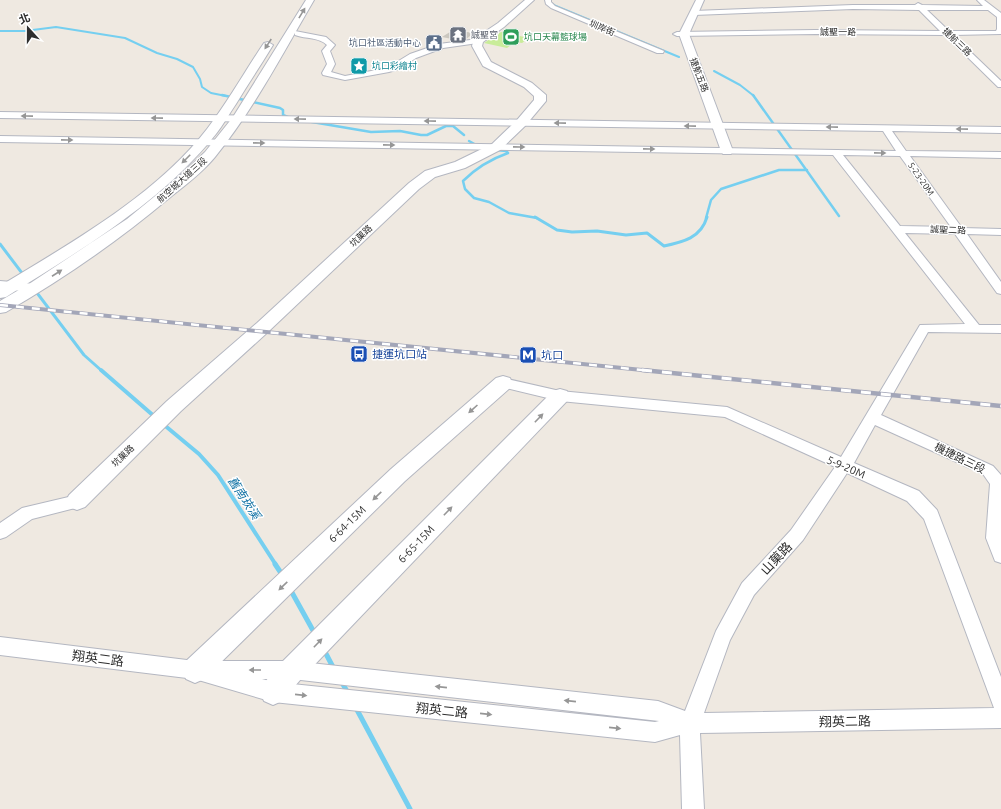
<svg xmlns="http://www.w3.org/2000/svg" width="1001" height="809" font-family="Ubuntu,'Noto Sans TC',sans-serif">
	<rect width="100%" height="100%" fill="#efe9e1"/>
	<path fill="#c9ec9a" d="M 501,32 L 529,38 L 522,43 L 515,42 L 507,48 L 484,43 Z"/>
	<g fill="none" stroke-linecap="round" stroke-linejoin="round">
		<path stroke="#75cff0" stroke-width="2" d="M 551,0 L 551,3 L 556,6 L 679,57
			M 0,31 L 25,31 L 56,27 L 125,38 L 157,53 L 177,59 L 193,67 L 200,79 L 202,87 L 211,93 L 226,96
			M 714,71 L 740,85 L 754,96"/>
		<path stroke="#75cff0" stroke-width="2.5" d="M 222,95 L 280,108 L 283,110 L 283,115 L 290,118
			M 753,95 L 839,216
			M 312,122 L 371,132 L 400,131 L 421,135 L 427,135 L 446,126 L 453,126 L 464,135
			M 469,141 L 478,146
			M 496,150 L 506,151 L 508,153 C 491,159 476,168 463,181 L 465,189 L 474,198 L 489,202 L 509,213 L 537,218
			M 706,218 L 711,200 L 721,189 L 779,170 L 807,170"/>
		<path stroke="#75cff0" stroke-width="3" d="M 535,217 L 557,230 L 572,232 L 597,231 L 626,235 L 647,233 L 664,246 C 683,242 701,238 707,217
			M 0,244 L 84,355 L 102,371"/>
		<path stroke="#75cff0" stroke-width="4" d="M 101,370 L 155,417
			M 163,424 L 199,454 L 218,475 L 276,565"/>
		<path stroke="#75cff0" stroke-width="5" d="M 275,564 L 283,576
			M 290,589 L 315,634
			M 324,650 L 334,669
			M 341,681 L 348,693
			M 356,708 L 410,809"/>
	</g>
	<path fill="#cbc7bf" d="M 453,30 L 474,33 L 466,39 L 457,40 L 442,37 Z"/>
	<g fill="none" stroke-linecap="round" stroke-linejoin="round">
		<defs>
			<path id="street" d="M 545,0 L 551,0 L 551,2 L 555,6 L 664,51 L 663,53 L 657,53 L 551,8 L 546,4 Z
				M 977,0 L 984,0 L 1001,13 L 1001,34 L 953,35 L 1001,81 L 1001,87 L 998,87 L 945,35 L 816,34 L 677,36 L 673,34 L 677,32 L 816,30 L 940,31 L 919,10 L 853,9 L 694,15 L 691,13 L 694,11 L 853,5 L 915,5 L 918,3 L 922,5 L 983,6 ZM 927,10 L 988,10 L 997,17 L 997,29 L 996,31 L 949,31 Z
				M 295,31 L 326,37 L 335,45 L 330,51 L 335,64 L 331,72 L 345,76 L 387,68 L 410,54 L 439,44 L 478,39 L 482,41 L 478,43 L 443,48 L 416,58 L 399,69 L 389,72 L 345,80 L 323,75 L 322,73 L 327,64 L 322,51 L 327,45 C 319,37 306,39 295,35 Z
				M 0,112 L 1001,127 L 1001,133 L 892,131 L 906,151 L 1001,152 L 1001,158 L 910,156 L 962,228 L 1001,229 L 1001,235 L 967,234 L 1001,282 L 1001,294 L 997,293 L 955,234 L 905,233 L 979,325 L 1001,325 L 1001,333 L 928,332 L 881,415 L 993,466 L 1001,475 L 1001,563 L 995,561 L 986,538 L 990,484 L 983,474 L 875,425 L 854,463 L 919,491 L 937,510 L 1001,677 L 1001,728 L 700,733 L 704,809 L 682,809 L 680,735 L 655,742 L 273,702 L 195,679 L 0,655 L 0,637 L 195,661 L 292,661 L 658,701 L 685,711 L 716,631 L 742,583 L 791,530 L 835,467 L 725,417 L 560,401 L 498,386 L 496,383 L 498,380 L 503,378 L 560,391 L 727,407 L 841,457 L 920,325 L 965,324 L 833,155 L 0,142 L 0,136 L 896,151 L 883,131 L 0,118 ZM 843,155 L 900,156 L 951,227 L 900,226 ZM 847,473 L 907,501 L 924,519 L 994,708 L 704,713 L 730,640 L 754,595 L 803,540 ZM 262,679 L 292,679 L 659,721 L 655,722 L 273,682 Z
				M 0,281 L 35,284 L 39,285 L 41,288 L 39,291 L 35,292 L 0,289 Z
				M 77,495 L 83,496 L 85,501 L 83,506 L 32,519 L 6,537 L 0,539 L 0,523 L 22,508 Z"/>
			<path id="secondary" d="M 306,0 L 314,0 C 283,53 254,109 215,157 C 202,173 184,186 168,199 C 118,241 63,279 6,312 L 0,313 L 0,301 L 29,284 L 127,219 L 182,174 L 205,152 L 233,117 Z
				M 525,0 L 534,0 L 504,27 L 483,42 L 482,46 L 491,62 L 532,83 L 546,95 L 546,101 L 525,126 L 500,150 L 465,168 L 435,177 L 419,189 L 269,331 L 181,411 L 85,507 L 77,510 L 69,507 L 66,501 L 69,495 L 167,401 L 257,323 L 409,183 L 425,171 L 455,162 L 492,144 L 517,120 L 534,100 L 534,96 L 524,87 L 483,66 L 472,46 L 474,39 L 498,23 Z
				M 696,0 L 704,0 L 689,34 L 733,151 L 731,154 L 723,154 L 721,151 L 679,34 Z
				M 268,42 L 273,45 C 261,65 248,84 236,104 C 229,114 223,125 216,134 C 160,204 80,250 6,297 L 0,298 L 0,286 C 71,243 156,195 207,129 C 228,102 245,71 264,43 Z
				M 503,376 L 510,378 L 512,383 L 510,388 L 405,481 L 204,679 L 195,683 L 186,679 L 182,670 L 186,661 L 391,469 L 496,378 Z
				M 560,389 L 567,391 L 569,396 L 567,401 L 301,679 L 282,701 L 273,705 L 264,701 L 260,692 L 264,683 L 283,661 L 553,391 Z"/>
		</defs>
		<use href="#street" stroke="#b4b7c1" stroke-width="2"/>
		<use href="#secondary" stroke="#b4b7c1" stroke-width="2"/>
		<use href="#street" fill="#fff" fill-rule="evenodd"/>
		<use href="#secondary" fill="#fff" fill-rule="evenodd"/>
		<defs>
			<path id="rail-far1" d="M 0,305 L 652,371"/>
			<path id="rail" d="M 642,370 L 1001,406"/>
		</defs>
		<use href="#rail-far1" stroke="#a3a6b8" stroke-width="4"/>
		<use href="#rail" stroke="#a3a6b8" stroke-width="4.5"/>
		<use href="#rail-far1" stroke="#fff" stroke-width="2.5" stroke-dasharray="8" stroke-linecap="butt"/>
		<use href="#rail" stroke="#fff" stroke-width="3" stroke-dasharray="10" stroke-linecap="butt"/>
	</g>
	<defs><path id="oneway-solid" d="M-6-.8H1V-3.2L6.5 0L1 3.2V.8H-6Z"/></defs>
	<g fill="#969696">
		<use href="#oneway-solid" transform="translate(302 13) rotate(-59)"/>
		<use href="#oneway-solid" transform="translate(268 44) rotate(123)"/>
		<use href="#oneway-solid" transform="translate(27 116) rotate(-179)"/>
		<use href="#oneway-solid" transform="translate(157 118) rotate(-179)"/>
		<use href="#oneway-solid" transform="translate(300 119) rotate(-179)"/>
		<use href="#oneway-solid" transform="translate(430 121) rotate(-179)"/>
		<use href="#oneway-solid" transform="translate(560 123) rotate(-179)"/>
		<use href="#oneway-solid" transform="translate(690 126) rotate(-179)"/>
		<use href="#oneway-solid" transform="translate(832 127) rotate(-179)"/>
		<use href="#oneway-solid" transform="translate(962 129) rotate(-179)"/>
		<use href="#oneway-solid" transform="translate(67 140) rotate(1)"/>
		<use href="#oneway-solid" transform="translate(259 143) rotate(1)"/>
		<use href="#oneway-solid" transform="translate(389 145) rotate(1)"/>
		<use href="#oneway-solid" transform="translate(519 147) rotate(1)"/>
		<use href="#oneway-solid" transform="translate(649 149) rotate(1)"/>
		<use href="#oneway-solid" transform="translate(880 153) rotate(1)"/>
		<use href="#oneway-solid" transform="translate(186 159) rotate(135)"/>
		<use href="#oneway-solid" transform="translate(57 273) rotate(-33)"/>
		<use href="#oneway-solid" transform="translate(473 409) rotate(138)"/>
		<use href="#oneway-solid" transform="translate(539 418) rotate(-46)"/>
		<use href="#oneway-solid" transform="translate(377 496) rotate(136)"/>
		<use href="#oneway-solid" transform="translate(448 511) rotate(-46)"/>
		<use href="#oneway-solid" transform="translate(283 586) rotate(136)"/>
		<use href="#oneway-solid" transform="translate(318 643) rotate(-46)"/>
		<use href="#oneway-solid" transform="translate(255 670) rotate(-180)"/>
		<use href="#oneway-solid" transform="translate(441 687) rotate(-174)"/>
		<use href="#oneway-solid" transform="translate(301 695) rotate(6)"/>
		<use href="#oneway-solid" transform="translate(570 701) rotate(-174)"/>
		<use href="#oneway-solid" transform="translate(486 714) rotate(6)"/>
		<use href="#oneway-solid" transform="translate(615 728) rotate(6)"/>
	</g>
	<defs>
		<symbol id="temple-square" viewBox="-11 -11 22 22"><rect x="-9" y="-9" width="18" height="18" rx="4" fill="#6b7280" stroke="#fff"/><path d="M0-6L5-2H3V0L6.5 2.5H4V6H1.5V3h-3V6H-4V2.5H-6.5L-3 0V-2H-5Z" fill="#fff"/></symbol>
		<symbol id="stadium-square" viewBox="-11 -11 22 22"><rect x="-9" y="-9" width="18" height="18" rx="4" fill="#2e9e5b" stroke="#fff"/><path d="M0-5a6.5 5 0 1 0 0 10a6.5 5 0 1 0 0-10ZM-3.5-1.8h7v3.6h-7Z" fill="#fff"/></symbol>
		<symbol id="civic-square" viewBox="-11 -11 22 22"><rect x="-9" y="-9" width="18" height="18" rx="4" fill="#5c6f8a" stroke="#fff"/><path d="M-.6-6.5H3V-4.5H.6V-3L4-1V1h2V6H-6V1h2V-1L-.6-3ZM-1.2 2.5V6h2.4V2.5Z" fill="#fff"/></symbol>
		<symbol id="sight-square" viewBox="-11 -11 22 22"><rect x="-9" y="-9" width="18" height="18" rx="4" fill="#0f9aa8" stroke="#fff"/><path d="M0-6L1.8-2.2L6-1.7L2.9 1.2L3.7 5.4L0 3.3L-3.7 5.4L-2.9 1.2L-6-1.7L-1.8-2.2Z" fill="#fff"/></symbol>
		<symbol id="bus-square" viewBox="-11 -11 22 22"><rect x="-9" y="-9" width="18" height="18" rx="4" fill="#1a4fb4" stroke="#fff"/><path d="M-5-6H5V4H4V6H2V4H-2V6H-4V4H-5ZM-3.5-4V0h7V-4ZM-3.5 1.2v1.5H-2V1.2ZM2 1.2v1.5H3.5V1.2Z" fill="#fff"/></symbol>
		<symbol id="metro-square" viewBox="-11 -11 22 22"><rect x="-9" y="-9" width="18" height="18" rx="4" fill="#1a4fb4" stroke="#fff"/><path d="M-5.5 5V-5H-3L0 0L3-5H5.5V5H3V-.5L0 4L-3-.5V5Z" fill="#fff"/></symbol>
	</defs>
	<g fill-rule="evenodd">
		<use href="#temple-square" x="448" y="25" width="20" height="20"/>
		<use href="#stadium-square" x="501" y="27" width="20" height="20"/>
		<use href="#civic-square" x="424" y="33" width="20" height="20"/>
		<use href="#sight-square" x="349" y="56" width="20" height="20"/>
		<use href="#bus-square" x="349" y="344" width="20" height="20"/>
		<use href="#metro-square" x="518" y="345" width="20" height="20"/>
	</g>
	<g text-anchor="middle" stroke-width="3" stroke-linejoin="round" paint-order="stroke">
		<g font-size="9" fill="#2e2e2e" stroke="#fff">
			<text transform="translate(602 28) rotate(23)" y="3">圳岸街</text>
			<text x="838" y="35">誠聖一路</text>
			<text transform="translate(957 42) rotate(44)" y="3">捷航三路</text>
			<text transform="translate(699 75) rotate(69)" y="3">捷航五路</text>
			<text transform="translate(921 179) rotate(55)" y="3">5-23-20M</text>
			<text transform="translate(182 180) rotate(-42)" y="3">航空城大道三段</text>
			<text transform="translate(948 230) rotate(2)" y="3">誠聖二路</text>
			<text transform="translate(361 236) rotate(-43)" y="3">坑菓路</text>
			<text transform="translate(123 456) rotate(-44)" y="3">坑菓路</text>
		</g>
		<g font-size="9" fill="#5b616d" stroke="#fff" text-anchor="start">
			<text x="471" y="38">誠聖宮</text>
		</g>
		<g font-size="9" fill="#27864d" stroke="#fff" text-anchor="start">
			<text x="524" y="40">坑口天幕籃球場</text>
		</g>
		<g font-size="9" fill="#4e5e75" stroke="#fff" text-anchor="end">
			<text x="421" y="46">坑口社區活動中心</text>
		</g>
		<g font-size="9" fill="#0d838f" stroke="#fff" text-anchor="start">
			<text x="372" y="69">坑口彩繪村</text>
		</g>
		<g font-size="11" fill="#164399" stroke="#fff" text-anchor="start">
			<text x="372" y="358">捷運坑口站</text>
			<text x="541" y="359">坑口</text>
		</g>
		<g font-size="11" fill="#2e2e2e" stroke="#fff">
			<text transform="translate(960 458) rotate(26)" y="4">機捷路三段</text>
			<text transform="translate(846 467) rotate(23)" y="4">5-9-20M</text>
			<text transform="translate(347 524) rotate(-44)" y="4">6-64-15M</text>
			<text transform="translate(416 544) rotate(-46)" y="4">6-65-15M</text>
		</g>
		<g font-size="12" font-style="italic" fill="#0d6fa3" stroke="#fff">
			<text transform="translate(244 498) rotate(57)" y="4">舊南崁溪</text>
		</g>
		<g font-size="13" fill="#2e2e2e" stroke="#fff">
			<text transform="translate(776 558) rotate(-47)" y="5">山菓路</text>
			<text transform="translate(98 658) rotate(7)" y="5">翔英二路</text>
			<text transform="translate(442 710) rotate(6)" y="5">翔英二路</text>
			<text transform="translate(845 721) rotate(-1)" y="5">翔英二路</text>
		</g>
	</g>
	<g transform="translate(28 28) rotate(339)" stroke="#ffffff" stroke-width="3" paint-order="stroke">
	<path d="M0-3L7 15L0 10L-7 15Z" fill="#2e2e2e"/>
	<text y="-6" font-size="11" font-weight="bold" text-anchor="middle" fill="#2e2e2e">北</text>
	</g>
</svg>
